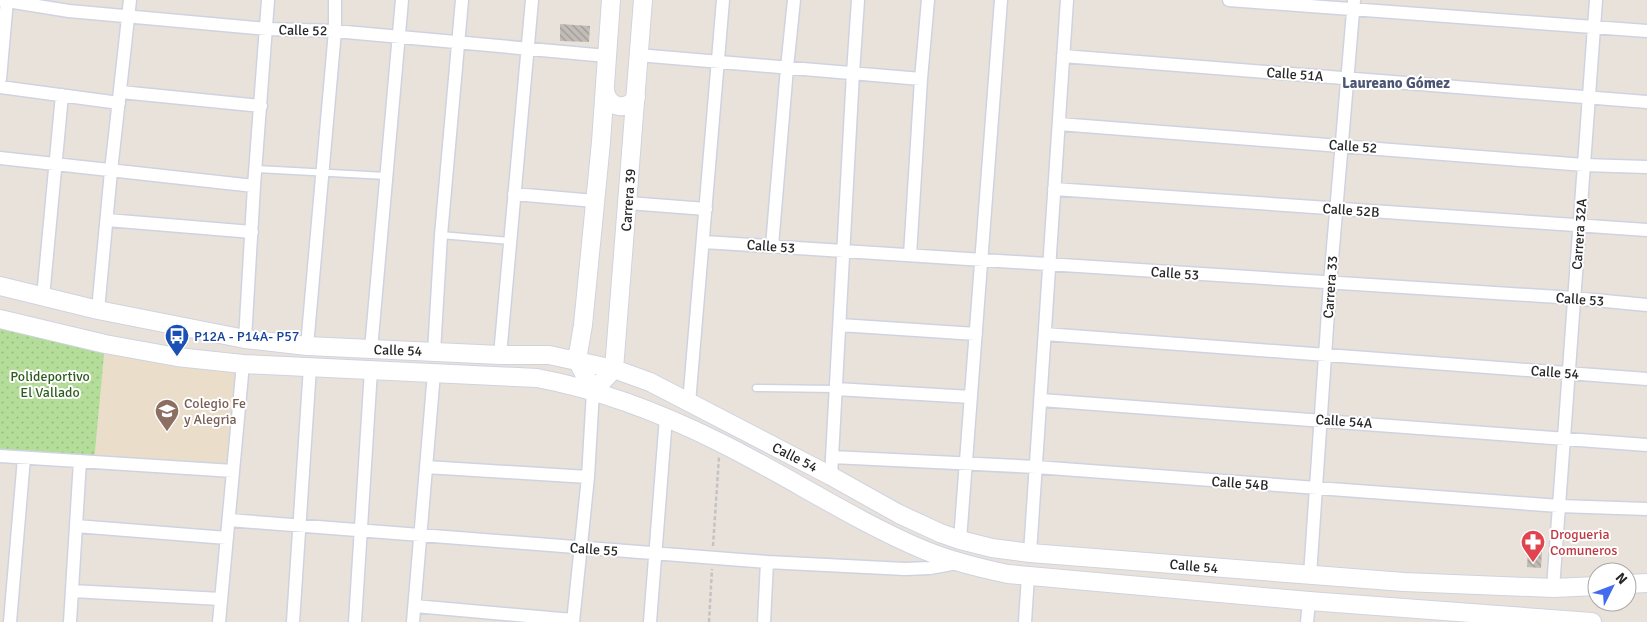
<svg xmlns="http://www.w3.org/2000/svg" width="1647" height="622" font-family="Signika,sans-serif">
	<defs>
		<pattern id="park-dots" width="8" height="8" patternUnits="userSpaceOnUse" patternTransform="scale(1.25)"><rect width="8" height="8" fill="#b4dd99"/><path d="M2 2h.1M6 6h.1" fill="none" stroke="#9bbe84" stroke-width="1.8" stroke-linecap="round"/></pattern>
		<pattern id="building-back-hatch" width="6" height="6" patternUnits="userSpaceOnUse" patternTransform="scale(1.25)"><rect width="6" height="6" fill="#c1bcb6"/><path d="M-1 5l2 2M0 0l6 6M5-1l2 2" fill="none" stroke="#9d9994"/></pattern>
	</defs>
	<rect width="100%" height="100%" fill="#e9e2da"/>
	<path fill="#eadeca" d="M 105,344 L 243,364 L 233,471 L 94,462 Z"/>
	<path fill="url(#park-dots)" d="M 0,319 L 105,344 L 94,462 L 0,456 Z"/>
	<path fill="url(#building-back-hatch)" d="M 560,24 L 590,26 L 589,42 L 560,41 Z
		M 1528,550 L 1542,551 L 1541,568 L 1527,567 Z"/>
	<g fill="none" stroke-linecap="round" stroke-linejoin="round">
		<defs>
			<path id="service" d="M 257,169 L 386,176
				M 441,235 L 510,241
				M 756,388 L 836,389"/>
			<path id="minor" d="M 0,0 L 69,11 L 267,29 L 335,31 L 607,56
				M 1229,0 L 1647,31
				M 638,55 L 921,79
				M 1063,56 L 1647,102
				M 0,79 L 7,0
				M 0,87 L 119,103
				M 121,92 L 261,106
				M 1059,124 L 1584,165 L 1647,167
				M 0,158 L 254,186
				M 1054,189 L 1647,230
				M 514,194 L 595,201
				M 628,203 L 706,209
				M 107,220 L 252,232
				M 704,242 L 1574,298 L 1647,305
				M 772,246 L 787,68 L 794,0
				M 910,255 L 921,79 L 928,0
				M 43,297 L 62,95
				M 98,310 L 111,171 L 130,0
				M 840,325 L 976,334
				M 1045,334 L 1647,379
				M 245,339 L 254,186 L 268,0
				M 307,346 L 335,31 L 335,0
				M 371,349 L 402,0
				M 434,352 L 441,235 L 462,0
				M 500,355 L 532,0
				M 836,389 L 971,397
				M 1041,400 L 1647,445
				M 689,403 L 723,0
				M 0,456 L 233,471
				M 832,457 L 1036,467 L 1559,506 L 1647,509
				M 426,467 L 588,477
				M 831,476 L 853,73 L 858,0
				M 229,520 L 767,562 L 905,569 L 930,568 L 957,563
				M 76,526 L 227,538
				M 960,540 L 1001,0
				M 1030,553 L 1067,0
				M 1310,575 L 1330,283 L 1354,0
				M 1553,588 L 1596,0
				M 72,591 L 221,599
				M 415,606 L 573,620
				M 10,622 L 24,458
				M 70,622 L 80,461
				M 219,622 L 243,364
				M 293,622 L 310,367
				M 355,622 L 371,370
				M 413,622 L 434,373
				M 573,622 L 588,477 L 593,391
				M 650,622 L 666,417
				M 764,622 L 767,562
				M 1025,622 L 1028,576
				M 1307,622 L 1309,601"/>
			<path id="secondary" d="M 605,90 C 607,107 627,113 636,97
				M 0,286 L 98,310 L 245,339 L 307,346 L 371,349 L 500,355 L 549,355 L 614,369 L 650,382 L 831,476 L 899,514 L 940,533 L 960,540 L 992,548 L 1030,553 L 1404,582 L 1553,588 L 1597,586
				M 0,319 L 105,344 L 177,357 L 243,364 L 537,378 C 601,390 661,413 719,442 C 788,476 853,520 924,550 C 951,561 979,568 1008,574 L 1309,601 L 1592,622
				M 593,391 L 614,369 L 643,0
				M 593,391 L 577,360 L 583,325 L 601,142 L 611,0
				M 1627,584 L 1647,583"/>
		</defs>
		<use href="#service" stroke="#cfd3e0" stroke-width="9"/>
		<use href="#minor" stroke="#cfd3e0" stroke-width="15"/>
		<use href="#secondary" stroke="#cfd3e0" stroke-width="20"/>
		<path stroke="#c3c3c3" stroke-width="2.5" stroke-dasharray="4 2.5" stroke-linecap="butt" d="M 713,546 L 719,457
			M 709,622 L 712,569"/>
		<use href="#service" stroke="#fff" stroke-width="6"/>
		<use href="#minor" stroke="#fff" stroke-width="12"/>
		<use href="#secondary" stroke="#fff" stroke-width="18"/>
	</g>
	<defs>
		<symbol id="bus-pin" viewBox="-11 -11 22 30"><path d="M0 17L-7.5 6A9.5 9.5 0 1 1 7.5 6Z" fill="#1a4fb4" stroke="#fff"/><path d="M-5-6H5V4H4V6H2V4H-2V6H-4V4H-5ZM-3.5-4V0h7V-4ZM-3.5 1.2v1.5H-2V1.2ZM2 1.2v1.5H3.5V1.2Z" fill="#fff"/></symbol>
		<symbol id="school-pin" viewBox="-11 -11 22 30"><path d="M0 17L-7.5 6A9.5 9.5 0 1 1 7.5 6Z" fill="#8d6e63" stroke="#fff"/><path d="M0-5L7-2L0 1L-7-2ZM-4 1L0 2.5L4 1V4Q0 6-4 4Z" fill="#fff"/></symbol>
		<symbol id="pharmacy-pin" viewBox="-11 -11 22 30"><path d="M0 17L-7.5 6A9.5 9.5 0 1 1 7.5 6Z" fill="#e0444e" stroke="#fff"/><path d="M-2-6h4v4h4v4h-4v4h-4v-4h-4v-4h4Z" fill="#fff"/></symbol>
	</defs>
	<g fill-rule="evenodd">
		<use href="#bus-pin" x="163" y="322" width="28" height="38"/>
		<use href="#school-pin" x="153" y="397" width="28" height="38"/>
		<use href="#pharmacy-pin" x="1519" y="528" width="28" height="38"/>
	</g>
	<g text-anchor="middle" stroke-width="4" stroke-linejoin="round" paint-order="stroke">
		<g font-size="14" fill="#272727" stroke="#fff">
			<text transform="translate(303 30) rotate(1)" y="5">Calle 52</text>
			<text transform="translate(1295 74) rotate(4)" y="5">Calle 51A</text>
			<text transform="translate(1353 146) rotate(4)" y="5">Calle 52</text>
			<text transform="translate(628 200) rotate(-86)" y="5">Carrera 39</text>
			<text transform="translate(1351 210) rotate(4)" y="5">Calle 52B</text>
			<text transform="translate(1579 234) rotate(-86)" y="5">Carrera 32A</text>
			<text transform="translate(771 246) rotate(4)" y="5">Calle 53</text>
			<text transform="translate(1175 273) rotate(4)" y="5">Calle 53</text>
			<text transform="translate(1330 287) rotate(-86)" y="5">Carrera 33</text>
			<text transform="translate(1580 299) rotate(4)" y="5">Calle 53</text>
			<text transform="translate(398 350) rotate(2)" y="5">Calle 54</text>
			<text transform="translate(1555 372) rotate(4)" y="5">Calle 54</text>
			<text transform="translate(1344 421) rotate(4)" y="5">Calle 54A</text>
			<text transform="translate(795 457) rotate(27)" y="5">Calle 54</text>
			<text transform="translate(1240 483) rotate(4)" y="5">Calle 54B</text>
			<text transform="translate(594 549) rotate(4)" y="5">Calle 55</text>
			<text transform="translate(1194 566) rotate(5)" y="5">Calle 54</text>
		</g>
		<g font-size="14" fill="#164399" stroke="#fff" text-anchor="start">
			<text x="194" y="341">P12A - P14A- P57</text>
		</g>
		<g font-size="14" fill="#2e5e1e" stroke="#fff">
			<text x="50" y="381">Polideportivo<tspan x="50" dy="16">El Vallado</tspan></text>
		</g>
		<g font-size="14" fill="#785e54" stroke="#fff" text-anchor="start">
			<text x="184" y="408">Colegio Fe<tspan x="184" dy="16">y Alegria</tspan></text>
		</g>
		<g font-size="14" fill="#be3a42" stroke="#fff" text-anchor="start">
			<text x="1550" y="539">Drogueria<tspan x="1550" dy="16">Comuneros</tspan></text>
		</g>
		<g font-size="15" font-weight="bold" fill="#4b5574" stroke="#fff">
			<text x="1396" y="88">Laureano Gómez</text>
		</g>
	</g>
	<g transform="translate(1612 587) rotate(48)"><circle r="24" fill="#ffffff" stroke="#a9a9a9"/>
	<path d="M0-4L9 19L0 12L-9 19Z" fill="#436bed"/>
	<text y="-8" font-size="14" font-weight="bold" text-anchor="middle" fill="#272727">N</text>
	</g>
</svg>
